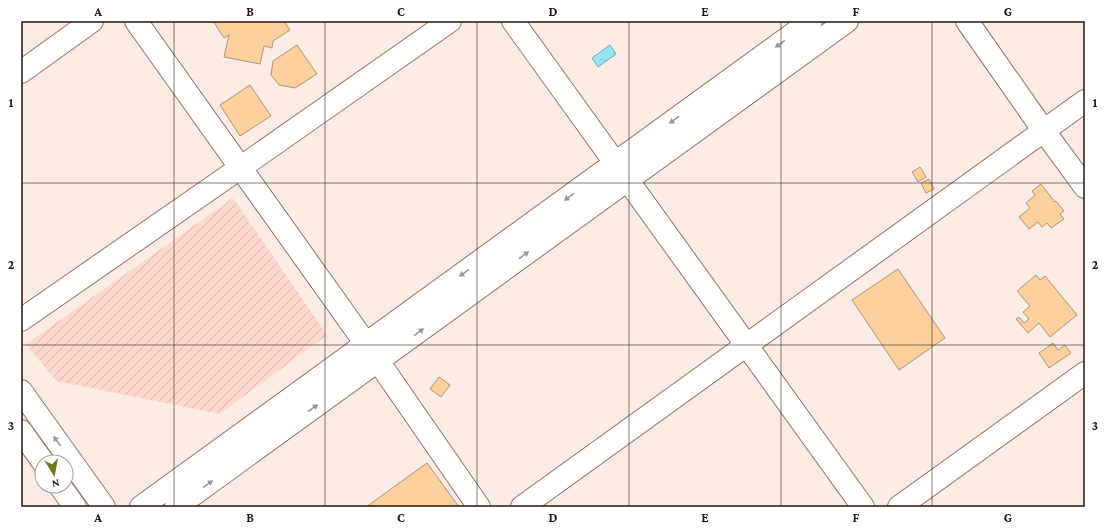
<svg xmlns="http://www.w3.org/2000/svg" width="1106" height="528" font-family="'Crimson Pro',serif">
	<defs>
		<pattern id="industrial-furrows" width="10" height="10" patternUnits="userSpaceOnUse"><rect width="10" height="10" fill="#fed9cb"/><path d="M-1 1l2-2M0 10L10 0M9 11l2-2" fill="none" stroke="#d9b9ad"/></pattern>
		<pattern id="water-ripples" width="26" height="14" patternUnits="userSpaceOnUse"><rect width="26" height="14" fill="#94e8f3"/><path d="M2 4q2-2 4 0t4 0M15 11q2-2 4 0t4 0" fill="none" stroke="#7fc6cf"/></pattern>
	</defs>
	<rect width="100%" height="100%" fill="#fbebe5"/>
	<path fill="url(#industrial-furrows)" d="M 233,198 L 327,335 L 220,414 L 56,381 L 26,344 Z"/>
	<path fill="url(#water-ripples)" stroke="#72a9af" d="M 610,45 L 616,54 L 598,67 L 592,58 Z"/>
	<path fill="#fbd09c" stroke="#ae977c" d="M 213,21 L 284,21 L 290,30 L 273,41 L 272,48 L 264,46 L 260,64 L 224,57 L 229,35 L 224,38 Z
		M 297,45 L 317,74 L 295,88 L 279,85 L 271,75 L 273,61 Z
		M 250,85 L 271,116 L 240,136 L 220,105 Z
		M 920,167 L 926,177 L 918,182 L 912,172 Z
		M 929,179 L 934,189 L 926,193 L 921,183 Z
		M 1041,184 L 1055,202 L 1056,201 L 1064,211 L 1060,214 L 1064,219 L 1051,228 L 1047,223 L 1042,227 L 1038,222 L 1029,229 L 1019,217 L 1030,208 L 1026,203 L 1035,195 L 1032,191 Z
		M 898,269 L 945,338 L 899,370 L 852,300 Z
		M 1036,275 L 1040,280 L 1045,276 L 1077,315 L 1050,337 L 1039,323 L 1028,333 L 1016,319 L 1019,317 L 1024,323 L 1029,319 L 1023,312 L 1030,306 L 1017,291 Z
		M 1053,343 L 1058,350 L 1065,345 L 1071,353 L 1049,368 L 1039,353 Z
		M 439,377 L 450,385 L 441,397 L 430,389 Z
		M 427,463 L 459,507 L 366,507 Z"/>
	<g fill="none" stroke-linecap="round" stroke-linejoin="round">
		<defs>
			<path id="minor" d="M 136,21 L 366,344
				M 513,21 L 863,507
				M 967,21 L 1044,131 L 1085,187
				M 21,72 L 92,21
				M 21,320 L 240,168 L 450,21
				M 378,361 L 479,507
				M 21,391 L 104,507
				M 21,431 L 43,462
				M 60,486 L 75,507
				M 141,507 L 811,21
				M 176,507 L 847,21
				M 522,507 L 1085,101
				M 899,507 L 1085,373"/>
		</defs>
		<use href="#minor" stroke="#967467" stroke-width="24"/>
		<use href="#minor" stroke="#fff" stroke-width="22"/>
	</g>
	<defs><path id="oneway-solid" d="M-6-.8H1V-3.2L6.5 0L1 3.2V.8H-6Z"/></defs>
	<g fill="#9c9693">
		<use href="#oneway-solid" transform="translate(780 44) rotate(144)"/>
		<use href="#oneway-solid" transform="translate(674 120) rotate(144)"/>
		<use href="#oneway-solid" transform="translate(569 197) rotate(144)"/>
		<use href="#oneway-solid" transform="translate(524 255) rotate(-36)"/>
		<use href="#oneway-solid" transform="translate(464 273) rotate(144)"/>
		<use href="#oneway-solid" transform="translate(419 332) rotate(-36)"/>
		<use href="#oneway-solid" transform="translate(313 408) rotate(-36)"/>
		<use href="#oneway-solid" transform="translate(57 441) rotate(-126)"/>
		<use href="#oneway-solid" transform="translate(208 484) rotate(-36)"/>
	</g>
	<path fill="none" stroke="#221510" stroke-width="1" stroke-opacity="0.55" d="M 174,21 L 174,507M 325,21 L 325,507M 477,21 L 477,507M 629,21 L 629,507M 781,21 L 781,507M 932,21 L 932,507M 21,183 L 1085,183M 21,345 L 1085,345"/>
	<rect width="1106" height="528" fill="none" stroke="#ffffff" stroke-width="44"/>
	<g transform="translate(54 474) rotate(169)"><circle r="19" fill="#ffffff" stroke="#a7a19f"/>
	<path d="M0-3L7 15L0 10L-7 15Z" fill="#747821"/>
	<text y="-6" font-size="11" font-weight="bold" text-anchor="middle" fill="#221510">N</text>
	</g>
	<rect x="22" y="22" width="1062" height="484" fill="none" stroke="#221510" stroke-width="1.5"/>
	<g font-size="13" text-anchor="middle" font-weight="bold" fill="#221510">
		<text x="98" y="16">A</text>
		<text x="250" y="16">B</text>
		<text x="401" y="16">C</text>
		<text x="553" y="16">D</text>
		<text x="705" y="16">E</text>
		<text x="856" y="16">F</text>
		<text x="1008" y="16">G</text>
		<text x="11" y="107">1</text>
		<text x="1095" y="107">1</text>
		<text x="11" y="269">2</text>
		<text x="1095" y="269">2</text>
		<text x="11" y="430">3</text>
		<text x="1095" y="430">3</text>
		<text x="98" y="522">A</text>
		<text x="250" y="522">B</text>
		<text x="401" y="522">C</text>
		<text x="553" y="522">D</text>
		<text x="705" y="522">E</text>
		<text x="856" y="522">F</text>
		<text x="1008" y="522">G</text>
	</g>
</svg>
